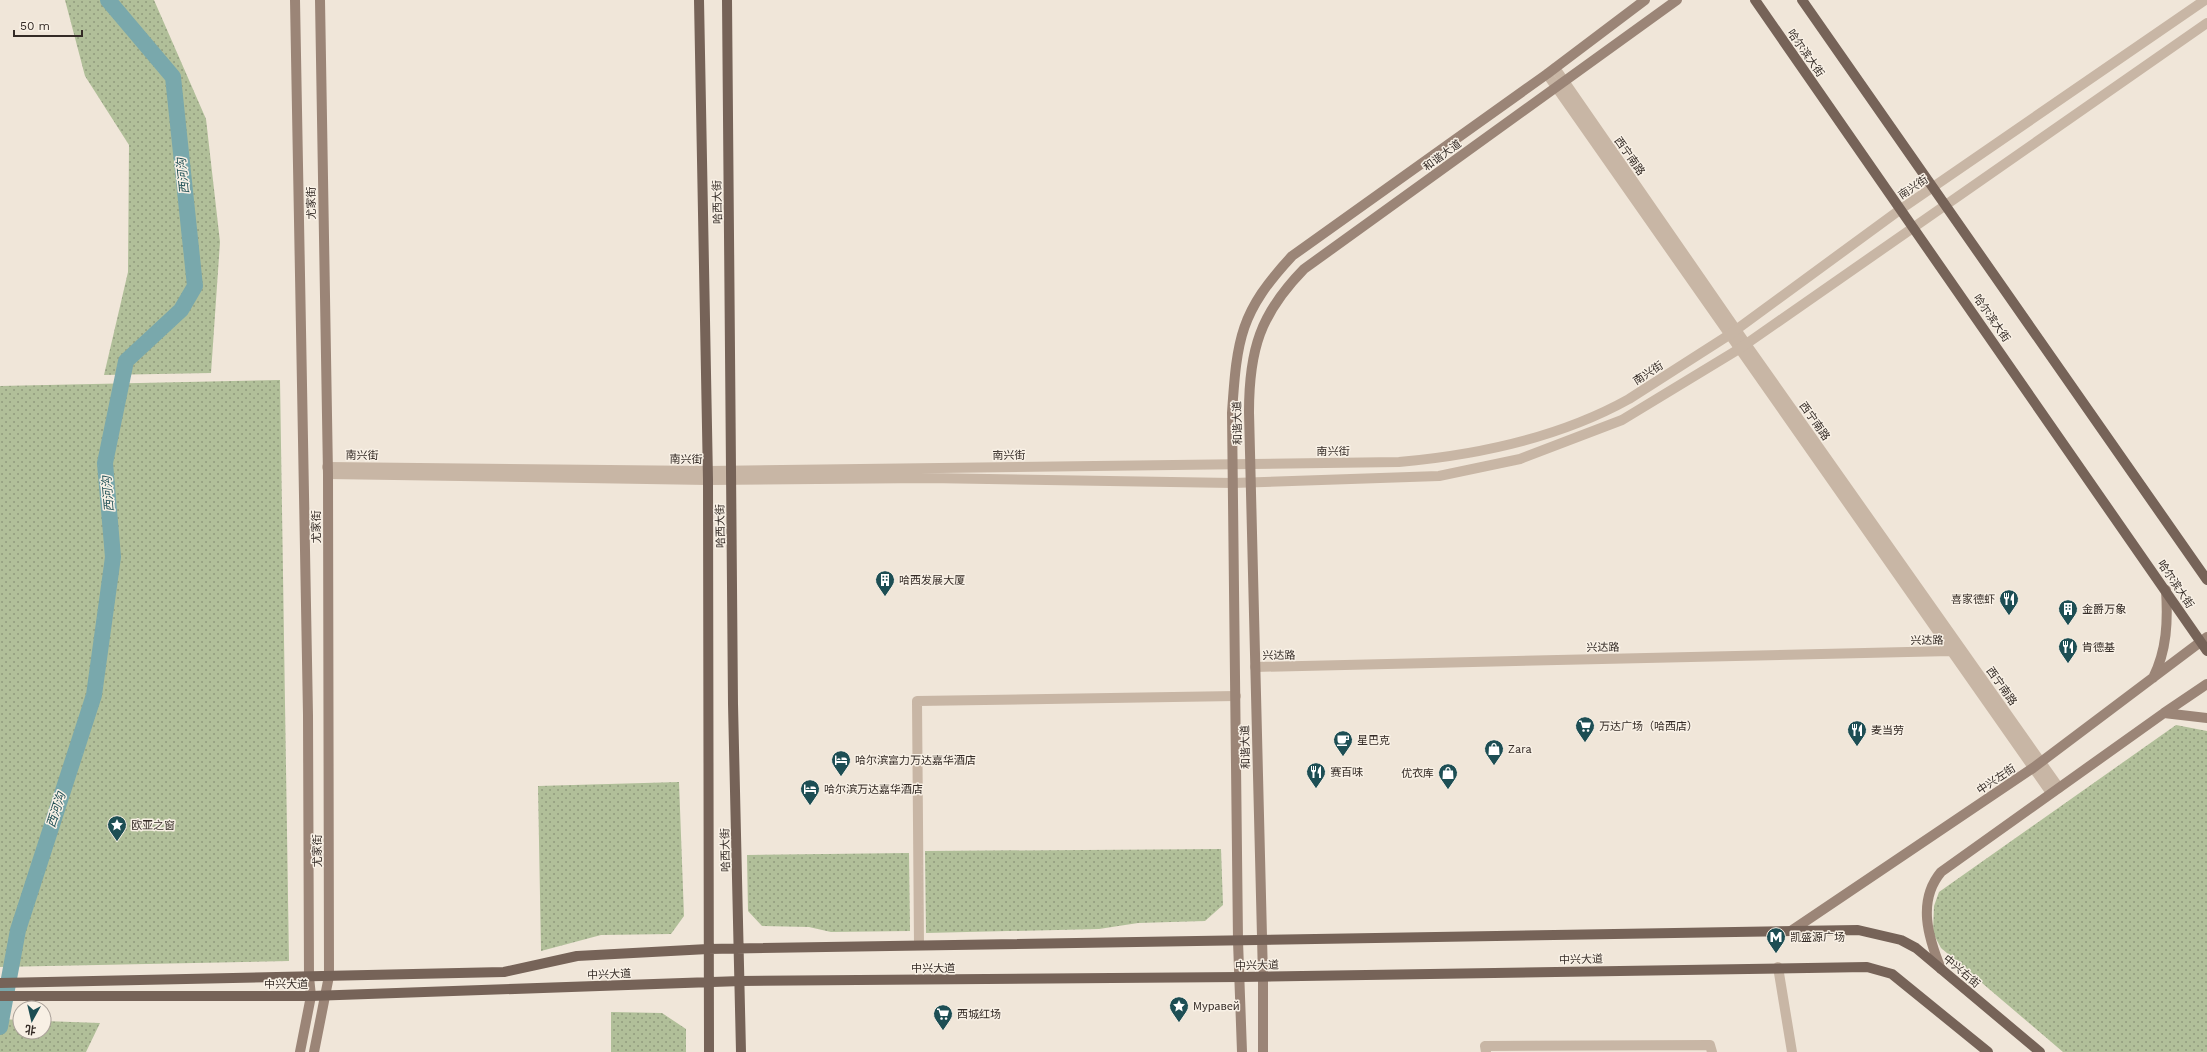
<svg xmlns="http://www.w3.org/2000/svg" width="2207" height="1052" font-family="'Work Sans','Noto Sans SC',sans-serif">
	<defs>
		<pattern id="park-dots" width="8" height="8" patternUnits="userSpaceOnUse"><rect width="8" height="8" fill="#b1bf99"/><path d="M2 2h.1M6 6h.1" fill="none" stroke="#919b7d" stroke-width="1.8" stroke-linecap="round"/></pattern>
	</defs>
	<rect width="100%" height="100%" fill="#f0e6d9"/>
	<path fill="url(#park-dots)" d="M 65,0 L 154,0 L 206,119 L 220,242 L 211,373 L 104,375 L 128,272 L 129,145 L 85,76 Z
		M 280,380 L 289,961 L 0,967 L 0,386 Z
		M 2176,725 L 2207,731 L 2207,1052 L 2063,1052 L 1941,948 L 1933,933 L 1934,906 L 1939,892 Z
		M 679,782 L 684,916 L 671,934 L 601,935 L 541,951 L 538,786 Z
		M 1221,849 L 1223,905 L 1205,921 L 1138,923 L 1099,929 L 926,933 L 925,851 Z
		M 909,853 L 910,931 L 831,932 L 809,927 L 762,926 L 748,911 L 747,855 Z
		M 611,1012 L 662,1013 L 686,1029 L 686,1052 L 611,1052 Z
		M 0,1019 L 20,1020 L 20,1032 L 44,1032 L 44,1021 L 100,1023 L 86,1052 L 0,1052 Z"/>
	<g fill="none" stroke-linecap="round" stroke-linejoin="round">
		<path stroke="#79a8ac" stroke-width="16" d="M 0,1027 L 18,930 L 94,695 L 113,557 L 105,463 L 126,361 L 181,310 L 195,286 L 173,77 L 108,0"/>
		<path stroke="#c8b6a5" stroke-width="10" d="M 1555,68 L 1746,344 L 2059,788
			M 1547,74 L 2051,793
			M 1255,667 L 1951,651
			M 919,945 L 917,701 L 1236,696
			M 1486,1052 L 1485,1046 L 1710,1045 L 1712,1052"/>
		<path stroke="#c8b6a5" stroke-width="10" d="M 327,467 L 708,471 L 1399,462 C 1478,455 1559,438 1629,399 L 1729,335 L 1901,209 L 2205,0
			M 328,474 L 708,480 L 928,478 L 1233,483 L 1439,476 L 1520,459 L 1622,420 L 1739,349 L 2207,23
			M 1778,967 L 1792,1052"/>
		<path stroke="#9b8577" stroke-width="10" d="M 295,0 L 308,715 L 309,977 L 311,996 L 300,1052
			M 2153,678 C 2167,650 2168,621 2166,590
			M 2164,713 L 2207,718
			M 1791,931 L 2033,768 L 2207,637
			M 1941,969 C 1928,937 1917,901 1941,872 L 2164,713 L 2207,684
			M 314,1052 L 329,976 L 328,474 L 320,0
			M 1242,1052 L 1238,941 L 1232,413 C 1237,338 1240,312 1292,256 L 1547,74 L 1645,0
			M 1263,1052 L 1263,977 L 1249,412 C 1249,350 1260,314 1304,269 L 1677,0"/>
		<path stroke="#766358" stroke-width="10" d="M 699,0 L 708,480 L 709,1052
			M 727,0 L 733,704 L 741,1052
			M 1755,0 L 2207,651
			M 1802,0 L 2207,580
			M 0,983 L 504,972 L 577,956 L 708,949 L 1858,930 L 1901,940 L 1916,948 L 2040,1052
			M 0,996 L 311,996 L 741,981 L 1240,977 L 1867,967 L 1892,974 L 1988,1052"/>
	</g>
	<defs>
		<symbol id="building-pin" viewBox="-11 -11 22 30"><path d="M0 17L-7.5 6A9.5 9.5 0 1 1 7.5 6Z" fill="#1d4e54" stroke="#f8f0e5"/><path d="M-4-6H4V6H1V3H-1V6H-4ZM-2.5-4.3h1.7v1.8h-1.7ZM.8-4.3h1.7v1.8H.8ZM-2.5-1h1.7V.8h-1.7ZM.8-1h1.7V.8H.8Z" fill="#fff"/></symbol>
		<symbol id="restaurant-pin" viewBox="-11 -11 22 30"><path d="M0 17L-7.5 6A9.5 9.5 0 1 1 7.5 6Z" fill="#1d4e54" stroke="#f8f0e5"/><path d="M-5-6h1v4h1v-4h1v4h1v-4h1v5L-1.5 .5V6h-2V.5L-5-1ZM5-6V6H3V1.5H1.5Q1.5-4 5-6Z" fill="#fff"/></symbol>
		<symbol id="supermarket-pin" viewBox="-11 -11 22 30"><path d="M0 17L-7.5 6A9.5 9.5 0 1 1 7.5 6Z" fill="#1d4e54" stroke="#f8f0e5"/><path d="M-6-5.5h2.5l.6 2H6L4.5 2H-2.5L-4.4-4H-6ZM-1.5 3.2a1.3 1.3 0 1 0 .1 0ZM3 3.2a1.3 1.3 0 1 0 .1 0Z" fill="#fff"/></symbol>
		<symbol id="cafe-pin" viewBox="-11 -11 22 30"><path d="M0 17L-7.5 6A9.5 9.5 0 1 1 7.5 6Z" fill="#1d4e54" stroke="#f8f0e5"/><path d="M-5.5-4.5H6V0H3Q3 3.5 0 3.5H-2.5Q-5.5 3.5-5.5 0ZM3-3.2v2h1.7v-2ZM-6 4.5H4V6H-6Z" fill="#fff"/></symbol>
		<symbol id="shop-pin" viewBox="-11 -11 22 30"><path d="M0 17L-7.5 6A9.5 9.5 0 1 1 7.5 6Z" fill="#1d4e54" stroke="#f8f0e5"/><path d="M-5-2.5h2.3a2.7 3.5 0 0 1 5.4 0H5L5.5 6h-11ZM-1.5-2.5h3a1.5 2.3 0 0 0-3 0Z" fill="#fff"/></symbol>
		<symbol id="hotel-pin" viewBox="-11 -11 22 30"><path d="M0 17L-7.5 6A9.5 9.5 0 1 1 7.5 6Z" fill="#1d4e54" stroke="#f8f0e5"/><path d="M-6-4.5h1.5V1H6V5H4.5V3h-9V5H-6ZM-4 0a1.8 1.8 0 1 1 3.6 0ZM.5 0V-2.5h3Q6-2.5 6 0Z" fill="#fff"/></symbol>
		<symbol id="sight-pin" viewBox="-11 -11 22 30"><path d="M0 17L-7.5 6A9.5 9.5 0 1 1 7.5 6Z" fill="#1d4e54" stroke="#f8f0e5"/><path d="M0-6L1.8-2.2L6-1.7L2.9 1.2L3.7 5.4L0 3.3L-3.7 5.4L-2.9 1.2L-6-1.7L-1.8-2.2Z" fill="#fff"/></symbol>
		<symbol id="metro-pin" viewBox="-11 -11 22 30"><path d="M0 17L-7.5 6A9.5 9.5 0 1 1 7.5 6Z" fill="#1d4e54" stroke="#f8f0e5"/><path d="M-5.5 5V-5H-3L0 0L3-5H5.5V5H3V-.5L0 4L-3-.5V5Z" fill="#fff"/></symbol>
	</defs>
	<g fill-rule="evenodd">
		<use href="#building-pin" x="874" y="569" width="22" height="30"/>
		<use href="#restaurant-pin" x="1998" y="588" width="22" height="30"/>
		<use href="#building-pin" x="2057" y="598" width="22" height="30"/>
		<use href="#restaurant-pin" x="2057" y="636" width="22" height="30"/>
		<use href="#supermarket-pin" x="1574" y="715" width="22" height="30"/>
		<use href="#restaurant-pin" x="1846" y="719" width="22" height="30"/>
		<use href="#cafe-pin" x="1332" y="729" width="22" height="30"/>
		<use href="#shop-pin" x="1483" y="738" width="22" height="30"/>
		<use href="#hotel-pin" x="830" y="749" width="22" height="30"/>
		<use href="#restaurant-pin" x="1305" y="761" width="22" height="30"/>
		<use href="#shop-pin" x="1437" y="762" width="22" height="30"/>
		<use href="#hotel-pin" x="799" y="778" width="22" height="30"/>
		<use href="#sight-pin" x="106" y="814" width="22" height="30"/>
		<use href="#metro-pin" x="1765" y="926" width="22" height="30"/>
		<use href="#sight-pin" x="1168" y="995" width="22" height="30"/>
		<use href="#supermarket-pin" x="932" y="1003" width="22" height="30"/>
	</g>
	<g text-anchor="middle" stroke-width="3" stroke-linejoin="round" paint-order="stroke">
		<g font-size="11" fill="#342b26" stroke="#f8f0e5">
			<text transform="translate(1806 53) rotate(55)" y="4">哈尔滨大街</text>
			<text transform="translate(1442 155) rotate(-36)" y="4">和谐大道</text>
			<text transform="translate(1630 156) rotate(55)" y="4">西宁南路</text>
			<text transform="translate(1913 187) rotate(-34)" y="4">南兴街</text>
			<text transform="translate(717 202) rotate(-91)" y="4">哈西大街</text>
			<text transform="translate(311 203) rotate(-91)" y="4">尤家街</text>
			<text transform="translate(1992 318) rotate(55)" y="4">哈尔滨大街</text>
			<text transform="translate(1648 373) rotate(-33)" y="4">南兴街</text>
			<text transform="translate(1815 421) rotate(55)" y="4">西宁南路</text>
			<text transform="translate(1237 423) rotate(-91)" y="4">和谐大道</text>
			<text x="1333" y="455">南兴街</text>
			<text transform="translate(362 455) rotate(1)" y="4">南兴街</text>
			<text transform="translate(1009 455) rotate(-1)" y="4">南兴街</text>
			<text transform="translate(686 459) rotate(1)" y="4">南兴街</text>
			<text transform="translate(720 526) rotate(-91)" y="4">哈西大街</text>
			<text transform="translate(316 527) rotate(-90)" y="4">尤家街</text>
			<text transform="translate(2176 584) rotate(56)" y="4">哈尔滨大街</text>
			<text transform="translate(1927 640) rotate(-1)" y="4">兴达路</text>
			<text transform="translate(1603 647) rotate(-1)" y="4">兴达路</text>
			<text transform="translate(1279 655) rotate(-1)" y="4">兴达路</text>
			<text transform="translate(2002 686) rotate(55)" y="4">西宁南路</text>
			<text transform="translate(1245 747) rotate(-91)" y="4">和谐大道</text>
			<text transform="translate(1996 779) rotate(-34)" y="4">中兴左街</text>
			<text transform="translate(725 850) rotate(-91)" y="4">哈西大街</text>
			<text transform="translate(317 851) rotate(-90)" y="4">尤家街</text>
			<text transform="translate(1581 959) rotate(-1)" y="4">中兴大道</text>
			<text transform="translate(1257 965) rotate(-1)" y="4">中兴大道</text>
			<text x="933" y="972">中兴大道</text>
			<text transform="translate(1962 971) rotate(40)" y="4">中兴右街</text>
			<text transform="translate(609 974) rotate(-2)" y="4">中兴大道</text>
			<text x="286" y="988">中兴大道</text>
		</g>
		<g font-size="11" fill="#342b26" stroke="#f8f0e5" text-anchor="start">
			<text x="899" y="584">哈西发展大厦</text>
			<text x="1995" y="603" text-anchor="end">喜家德虾</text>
			<text x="2082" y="613">金爵万象</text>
			<text x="2082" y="651">肯德基</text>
			<text x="1599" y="730">万达广场（哈西店）</text>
			<text x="1871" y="734">麦当劳</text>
			<text x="1357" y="744">星巴克</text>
			<text x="1508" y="753">Zara</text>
			<text x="855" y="764">哈尔滨富力万达嘉华酒店</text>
			<text x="1330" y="776">赛百味</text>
			<text x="1434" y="777" text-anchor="end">优衣库</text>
			<text x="824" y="793">哈尔滨万达嘉华酒店</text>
			<text x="131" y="829">欧亚之窗</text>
			<text x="1790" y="941">凯盛源广场</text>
			<text x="1193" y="1010">Муравей</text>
			<text x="957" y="1018">西城红场</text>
		</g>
		<g font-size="12" font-style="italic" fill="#1d4e54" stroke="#f8f0e5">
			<text transform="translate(183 176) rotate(-96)" y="4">西河沟</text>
			<text transform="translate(108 494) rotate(-95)" y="4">西河沟</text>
			<text transform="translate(56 810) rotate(-72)" y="4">西河沟</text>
		</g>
	</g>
	<g transform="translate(32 1020) rotate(188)"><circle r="19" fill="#f8f0e5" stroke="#aaa199"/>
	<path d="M0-3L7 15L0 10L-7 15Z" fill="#1d4e54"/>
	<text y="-6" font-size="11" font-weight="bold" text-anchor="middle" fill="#342b26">北</text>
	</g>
	<path d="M14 30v6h68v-6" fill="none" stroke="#342b26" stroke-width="2"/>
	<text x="20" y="30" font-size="12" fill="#342b26" stroke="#f8f0e5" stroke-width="3" paint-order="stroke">50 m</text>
</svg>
